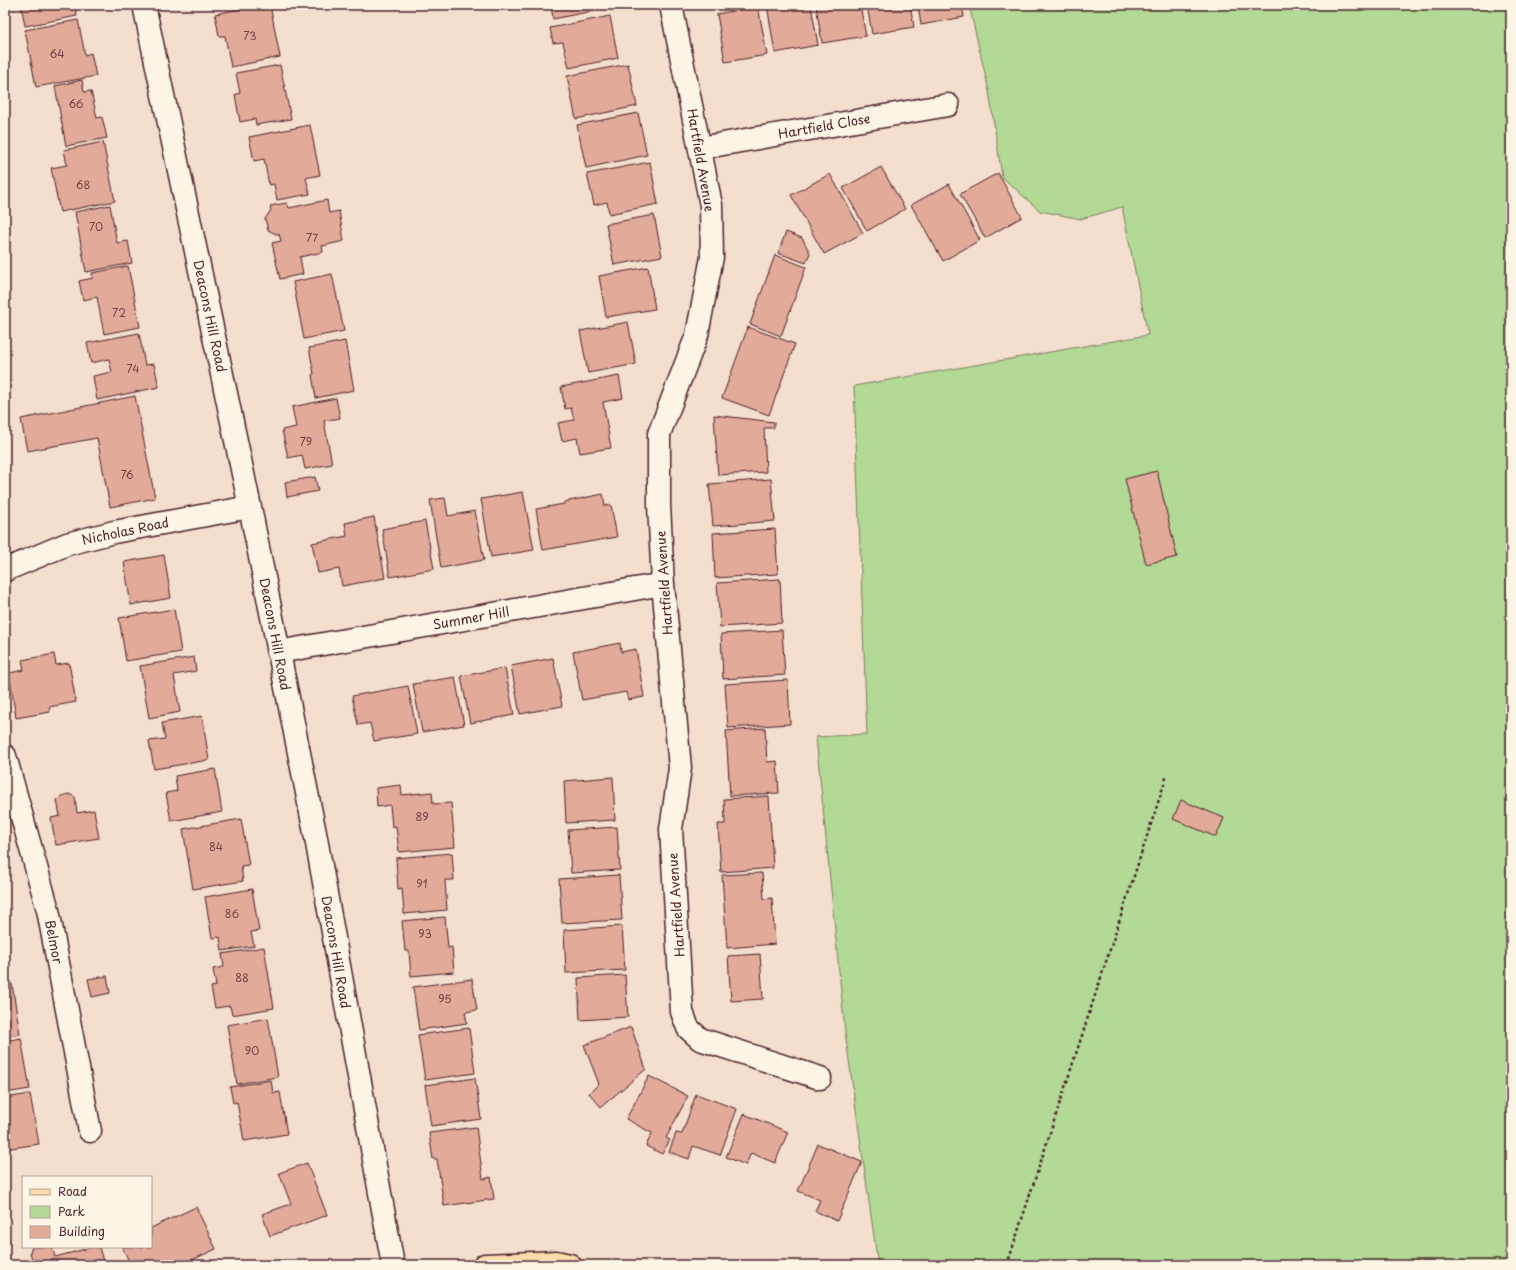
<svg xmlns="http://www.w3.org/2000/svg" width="1516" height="1270" font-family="'Playpen Sans',sans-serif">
	<rect width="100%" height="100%" fill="#f4dfce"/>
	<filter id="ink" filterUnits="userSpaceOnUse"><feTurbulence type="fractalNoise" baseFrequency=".025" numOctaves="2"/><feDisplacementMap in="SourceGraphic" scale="8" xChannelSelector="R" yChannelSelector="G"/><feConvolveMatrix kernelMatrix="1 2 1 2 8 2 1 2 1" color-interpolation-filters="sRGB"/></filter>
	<g filter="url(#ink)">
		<path fill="#b2d995" stroke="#7e7c60" d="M 969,5 L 1511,5 L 1511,1265 L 878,1265 L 845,1032 L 816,737 L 867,734 L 854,386 L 1148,335 L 1122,207 L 1081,219 L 1040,211 L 1002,177 L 989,91 Z"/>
		<path fill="#e2ab99" stroke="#4a1f2b" d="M 21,5 L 75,5 L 77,16 L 25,26 Z
			M 261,5 L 270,5 L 280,57 L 231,67 L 225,36 L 219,36 L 215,14 Z
			M 551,5 L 597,5 L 598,10 L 553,19 Z
			M 767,5 L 811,5 L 818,45 L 775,53 Z
			M 816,5 L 860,5 L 866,36 L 822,43 Z
			M 867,5 L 910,5 L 914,27 L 872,34 Z
			M 918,5 L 962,5 L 964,17 L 921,25 Z
			M 758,6 L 767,55 L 725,62 L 717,14 Z
			M 610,16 L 618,58 L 569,68 L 563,42 L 553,43 L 550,28 Z
			M 78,20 L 85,55 L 91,53 L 96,76 L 36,87 L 25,30 Z
			M 628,64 L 637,106 L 576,119 L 567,76 Z
			M 280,65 L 291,119 L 256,125 L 255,119 L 240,122 L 235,95 L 240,93 L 236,73 Z
			M 82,80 L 84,92 L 91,91 L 97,118 L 102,117 L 107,138 L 66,146 L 55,86 Z
			M 638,113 L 647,155 L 586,168 L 577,125 Z
			M 310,125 L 320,175 L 306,178 L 310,194 L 277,200 L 274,184 L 269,185 L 264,159 L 254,161 L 249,137 Z
			M 103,142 L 115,201 L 60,212 L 51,168 L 67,165 L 64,150 Z
			M 650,162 L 658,204 L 609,214 L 607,202 L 594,205 L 587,174 Z
			M 881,167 L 905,209 L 867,231 L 843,188 Z
			M 998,173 L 1022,217 L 985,238 L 960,194 Z
			M 830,174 L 863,233 L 824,254 L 791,195 Z
			M 949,184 L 980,240 L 943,261 L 911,205 Z
			M 327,200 L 329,213 L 339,211 L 344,241 L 322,246 L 323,252 L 300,257 L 303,274 L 280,279 L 272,243 L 281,241 L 279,234 L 276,234 L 268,230 L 265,219 L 271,210 L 270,206 L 287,203 L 289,208 Z
			M 110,205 L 117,243 L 128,241 L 132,263 L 86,272 L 75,212 Z
			M 654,215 L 662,256 L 614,265 L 606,224 Z
			M 786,232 L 802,238 L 810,253 L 806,263 L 778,253 Z
			M 775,255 L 806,267 L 781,336 L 750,324 Z
			M 128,266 L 140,327 L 104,334 L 97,297 L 83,300 L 79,281 L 93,278 L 92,273 Z
			M 648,267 L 655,309 L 606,317 L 599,276 Z
			M 332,274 L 344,331 L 304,339 L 293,282 Z
			M 628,322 L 636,364 L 588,373 L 580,331 Z
			M 748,327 L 795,344 L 769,415 L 722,398 Z
			M 139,333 L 145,365 L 154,364 L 159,387 L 97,400 L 93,376 L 112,372 L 109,359 L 91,363 L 87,343 Z
			M 345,341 L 354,390 L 316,398 L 312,375 L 314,374 L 309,348 Z
			M 619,376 L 623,398 L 603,402 L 611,448 L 580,453 L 577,438 L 562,441 L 558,423 L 574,420 L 571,408 L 565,409 L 561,387 Z
			M 135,396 L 155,498 L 110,507 L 97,438 L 27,451 L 21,419 Z
			M 336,398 L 340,418 L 324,421 L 332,464 L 305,469 L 302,455 L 288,458 L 282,430 L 296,427 L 292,407 Z
			M 714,415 L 774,422 L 774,428 L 764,428 L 766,472 L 718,475 Z
			M 1157,471 L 1177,557 L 1146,564 L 1125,479 Z
			M 315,477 L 318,491 L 287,497 L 285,482 Z
			M 771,479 L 775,521 L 713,526 L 709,484 Z
			M 523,492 L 534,550 L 491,557 L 481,499 Z
			M 603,494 L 605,506 L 611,505 L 617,537 L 543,550 L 536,509 L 564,504 L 564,502 Z
			M 445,498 L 448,516 L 475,511 L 484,560 L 441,568 L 430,500 Z
			M 374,517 L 385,578 L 342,586 L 339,569 L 318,573 L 312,543 L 347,536 L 345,523 Z
			M 425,521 L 434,569 L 390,577 L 382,529 Z
			M 775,529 L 778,574 L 715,578 L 713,533 Z
			M 164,555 L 171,598 L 131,605 L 124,562 Z
			M 780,579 L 782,623 L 720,627 L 717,583 Z
			M 174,609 L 181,652 L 126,661 L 119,618 Z
			M 782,630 L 785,675 L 723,679 L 721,634 Z
			M 620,643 L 621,652 L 636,649 L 644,697 L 628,700 L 626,692 L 582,700 L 573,652 Z
			M 54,654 L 56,665 L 69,663 L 76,702 L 49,707 L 50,712 L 16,718 L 9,673 L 24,670 L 22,660 Z
			M 194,657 L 196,671 L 174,675 L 180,712 L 149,718 L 140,666 Z
			M 553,658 L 562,706 L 520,714 L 511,666 Z
			M 505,668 L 514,715 L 470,723 L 461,676 Z
			M 455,677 L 464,725 L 422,732 L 413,684 Z
			M 788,680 L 790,724 L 728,728 L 725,684 Z
			M 408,686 L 417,734 L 374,741 L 370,723 L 358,725 L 352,696 Z
			M 202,716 L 209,760 L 154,769 L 149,741 L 165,739 L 162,723 Z
			M 765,728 L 767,762 L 777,761 L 779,793 L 730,796 L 726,731 Z
			M 215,769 L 222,812 L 171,821 L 166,793 L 177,791 L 175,776 Z
			M 613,777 L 615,820 L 566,823 L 564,781 Z
			M 401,785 L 402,795 L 432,792 L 433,804 L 451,803 L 455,847 L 399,852 L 396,826 L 392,827 L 390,805 L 377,807 L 376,788 Z
			M 69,794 L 75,797 L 77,813 L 94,810 L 99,838 L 56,845 L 51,818 L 60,816 L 57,800 L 61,796 Z
			M 769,796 L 773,868 L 721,872 L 718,824 L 725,824 L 724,799 Z
			M 1181,800 L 1224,818 L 1216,837 L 1173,819 Z
			M 241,819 L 249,865 L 241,866 L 243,881 L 193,889 L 183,829 Z
			M 617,827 L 620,870 L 571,873 L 568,830 Z
			M 452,853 L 454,880 L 445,880 L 447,910 L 404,914 L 402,888 L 398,889 L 396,858 Z
			M 762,873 L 764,899 L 772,898 L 775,944 L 727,948 L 722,875 Z
			M 619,875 L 622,920 L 562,923 L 559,879 Z
			M 252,889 L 259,931 L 251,932 L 254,946 L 222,951 L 220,937 L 212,938 L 205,897 Z
			M 445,917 L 448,948 L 452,947 L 454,972 L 411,976 L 409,951 L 405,951 L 402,921 Z
			M 622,926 L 625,970 L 566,973 L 564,930 Z
			M 264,947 L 274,1008 L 232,1015 L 230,1006 L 215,1008 L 211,987 L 216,986 L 213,969 L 224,967 L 222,954 Z
			M 5,951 L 10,979 L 5,980 Z
			M 760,954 L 763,999 L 731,1001 L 728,956 Z
			M 625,975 L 628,1017 L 580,1020 L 578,978 Z
			M 107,976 L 110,993 L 92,997 L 88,979 Z
			M 472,979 L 477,1010 L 465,1012 L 467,1023 L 419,1030 L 413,987 Z
			M 12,984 L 20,1034 L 5,1037 L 5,985 Z
			M 268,1018 L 278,1077 L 237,1084 L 227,1025 Z
			M 631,1027 L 646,1069 L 601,1107 L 589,1093 L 599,1084 L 584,1045 Z
			M 469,1028 L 475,1073 L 425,1080 L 418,1035 Z
			M 21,1038 L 30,1089 L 5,1093 L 5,1041 Z
			M 649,1076 L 688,1096 L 666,1138 L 670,1140 L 662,1154 L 646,1146 L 652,1133 L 626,1119 Z
			M 475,1078 L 481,1119 L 431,1126 L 425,1085 Z
			M 271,1080 L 273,1093 L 280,1092 L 287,1134 L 244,1141 L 237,1102 L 233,1103 L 230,1087 Z
			M 30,1094 L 39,1144 L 5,1149 L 5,1098 Z
			M 696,1094 L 737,1109 L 720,1155 L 693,1146 L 689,1159 L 669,1152 L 676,1133 L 682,1134 Z
			M 744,1114 L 788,1132 L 775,1163 L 751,1153 L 746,1165 L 726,1157 Z
			M 476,1127 L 483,1179 L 491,1177 L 494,1199 L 444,1206 L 437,1159 L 433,1159 L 429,1133 Z
			M 818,1144 L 862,1162 L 837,1221 L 815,1211 L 820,1200 L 798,1191 Z
			M 307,1163 L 327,1215 L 270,1236 L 262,1214 L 291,1204 L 279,1173 Z
			M 196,1207 L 216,1249 L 181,1265 L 131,1265 L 122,1247 L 151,1247 L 151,1228 Z
			M 32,1247 L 52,1247 L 55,1257 L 93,1247 L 99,1247 L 104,1265 L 26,1265 L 33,1263 L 30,1252 Z"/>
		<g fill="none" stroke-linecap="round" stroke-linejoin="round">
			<defs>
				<path id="minor" d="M 144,5 L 250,507 L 316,838 L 393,1265
					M 671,5 L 711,205 L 712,257 L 697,335 L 659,434 L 659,504 L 663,584 L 680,768 L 671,829 L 682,1012 L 688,1028 L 700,1039 L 820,1078
					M 700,148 L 948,105
					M 5,570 L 67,544 L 114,532 L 250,507
					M 278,652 L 663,584
					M 5,756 L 48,910 L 90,1131"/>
				<path id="major" d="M 485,1265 L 556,1262 L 570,1265"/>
			</defs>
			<use href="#minor" stroke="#4a1f2b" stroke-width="25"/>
			<use href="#major" stroke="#4a1f2b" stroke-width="25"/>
			<path stroke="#4a1f2b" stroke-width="2.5" stroke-dasharray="3 3" stroke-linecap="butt" d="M 1007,1265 L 1167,775"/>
			<use href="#minor" stroke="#fcf5e5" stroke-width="22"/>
			<use href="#major" stroke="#fcdcac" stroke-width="22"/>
		</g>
	</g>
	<g text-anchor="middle" stroke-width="4" stroke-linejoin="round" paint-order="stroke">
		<g font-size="11" fill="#704246">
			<text x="250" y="40">73</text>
			<text x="57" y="58">64</text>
			<text x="76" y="108">66</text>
			<text x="83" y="189">68</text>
			<text x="96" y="231">70</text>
			<text x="312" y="242">77</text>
			<text x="119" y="317">72</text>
			<text x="133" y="373">74</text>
			<text x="306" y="446">79</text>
			<text x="127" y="479">76</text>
			<text x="422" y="821">89</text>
			<text x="216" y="851">84</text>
			<text x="422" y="888">91</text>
			<text x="232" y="918">86</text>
			<text x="425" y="938">93</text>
			<text x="242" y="982">88</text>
			<text x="445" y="1003">95</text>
			<text x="252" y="1055">90</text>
		</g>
		<g font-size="13" fill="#4a1f2b" stroke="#fcf5e5">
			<text transform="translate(824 126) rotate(-10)" y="5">Hartfield Close</text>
			<text transform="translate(701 160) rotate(80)" y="5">Hartfield Avenue</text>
			<text transform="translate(210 316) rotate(78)" y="5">Deacons Hill Road</text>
			<text transform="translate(125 531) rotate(-12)" y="5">Nicholas Road</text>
			<text transform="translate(664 583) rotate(-94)" y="5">Hartfield Avenue</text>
			<text transform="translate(471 618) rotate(-10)" y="5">Summer Hill</text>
			<text transform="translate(275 634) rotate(79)" y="5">Deacons Hill Road</text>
			<text transform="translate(676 905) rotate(-94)" y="5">Hartfield Avenue</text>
			<text transform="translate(54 942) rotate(79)" y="5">Belmor</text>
			<text transform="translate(336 952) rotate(80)" y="5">Deacons Hill Road</text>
		</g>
	</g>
	<rect width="1516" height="1270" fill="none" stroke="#fcf5e5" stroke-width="20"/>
	<rect x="10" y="10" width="1496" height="1250" fill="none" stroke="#4a1f2b" stroke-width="1.5" filter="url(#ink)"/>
	<rect x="22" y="1176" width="130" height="72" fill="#fcf5e5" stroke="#b59f9b"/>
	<rect x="30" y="1189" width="20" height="6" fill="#fcdcac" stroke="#b59f9b"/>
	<text x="58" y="1196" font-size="12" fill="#4a1f2b">Road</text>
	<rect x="30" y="1206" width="20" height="12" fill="#b2d995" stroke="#b59f9b"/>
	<text x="58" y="1216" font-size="12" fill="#4a1f2b">Park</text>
	<rect x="30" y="1226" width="20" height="12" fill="#e2ab99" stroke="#b59f9b"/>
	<text x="58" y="1236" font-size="12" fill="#4a1f2b">Building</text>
</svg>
